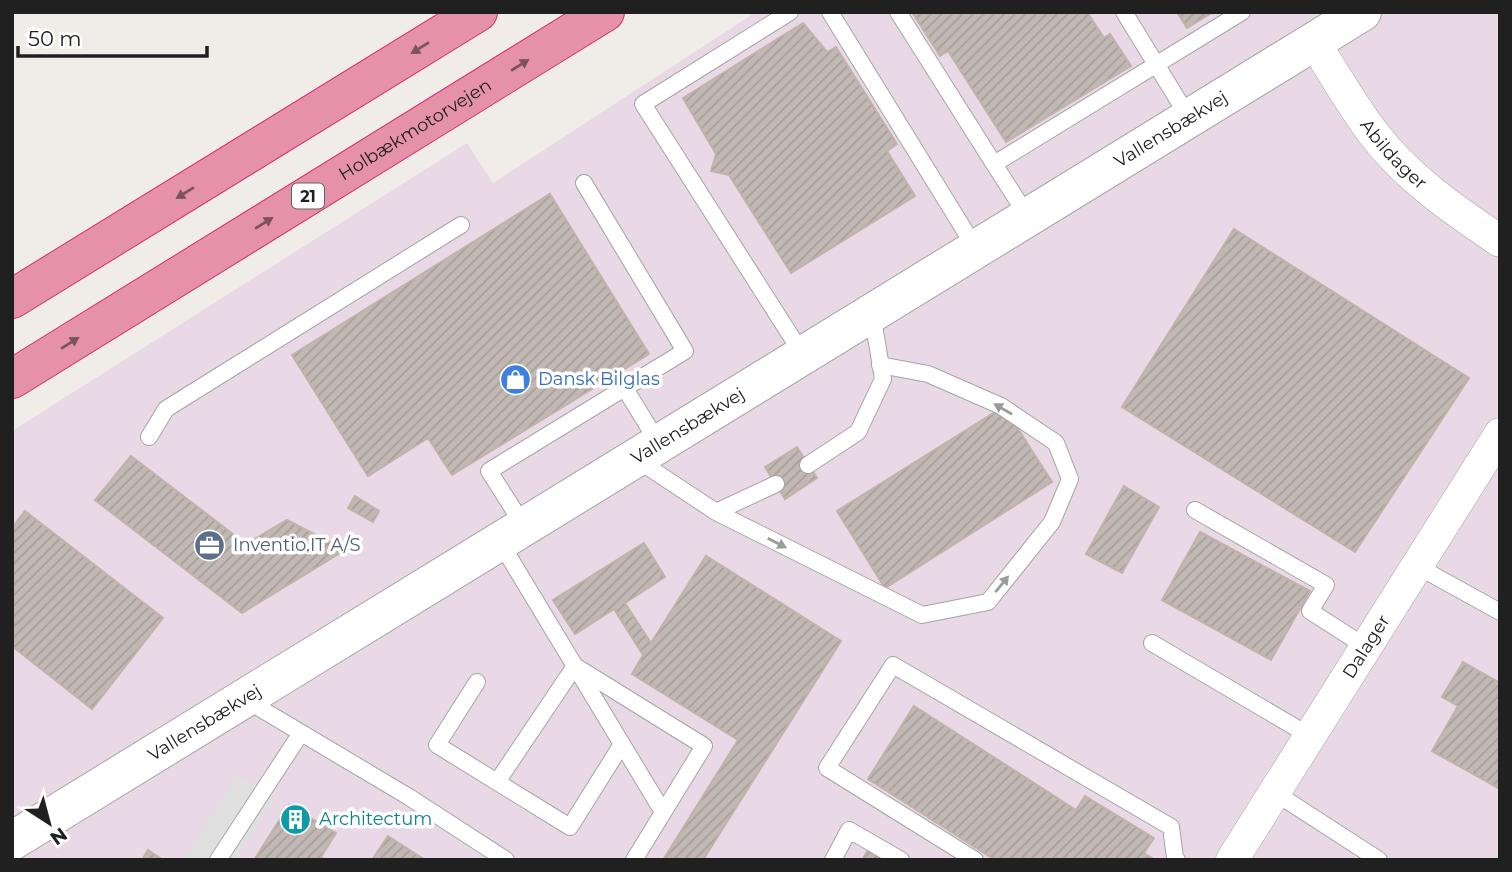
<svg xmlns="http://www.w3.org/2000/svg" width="1512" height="872" font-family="Montserrat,sans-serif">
	<defs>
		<pattern id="building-hatch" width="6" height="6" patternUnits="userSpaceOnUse" patternTransform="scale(1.75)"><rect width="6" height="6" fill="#c1b8b3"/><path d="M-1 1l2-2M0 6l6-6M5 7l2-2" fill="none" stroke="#a69e9a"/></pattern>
	</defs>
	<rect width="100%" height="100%" fill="#f0ece7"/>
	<path fill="#e9d9e7" d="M 756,12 L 1500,12 L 1500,860 L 12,860 L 12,431 L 467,143 L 493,183 Z"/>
	<path fill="#e0e0e0" d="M 237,776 L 274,800 L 236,860 L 184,860 Z"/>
	<path fill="url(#building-hatch)" stroke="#c2b2a9" stroke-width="2" d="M 912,12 L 1087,12 L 1104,38 L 1110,34 L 1131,66 L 1006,142 L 948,51 L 940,56 Z
		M 1177,12 L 1213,12 L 1187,28 Z
		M 803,23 L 827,52 L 836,47 L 897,144 L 887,151 L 915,196 L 791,273 L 729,175 L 711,171 L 716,154 L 683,98 Z
		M 550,194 L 649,354 L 452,475 L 428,438 L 368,476 L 292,355 Z
		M 1234,229 L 1469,378 L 1355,552 L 1122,407 Z
		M 995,412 L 1011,418 L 1052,482 L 885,588 L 837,511 Z
		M 797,447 L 817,478 L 785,499 L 765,467 Z
		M 131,456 L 246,544 L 287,520 L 345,550 L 242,613 L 95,500 Z
		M 1124,486 L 1159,507 L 1122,573 L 1086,554 Z
		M 355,496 L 379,511 L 373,522 L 348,508 Z
		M 25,511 L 163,618 L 92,709 L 12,646 L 12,528 Z
		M 1200,532 L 1310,591 L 1271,660 L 1162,600 Z
		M 644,543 L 665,577 L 625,603 L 651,643 L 706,556 L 841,641 L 703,860 L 663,860 L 738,740 L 632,674 L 643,655 L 614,609 L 575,634 L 553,600 Z
		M 1463,662 L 1500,683 L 1500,789 L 1432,751 L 1458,706 L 1442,697 Z
		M 914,706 L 1076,810 L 1085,796 L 1154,838 L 1144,853 L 1155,860 L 995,860 L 868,779 Z
		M 289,805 L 336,833 L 321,857 L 325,860 L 254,860 Z
		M 388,836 L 425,860 L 372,860 Z
		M 148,850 L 163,860 L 142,860 Z
		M 868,850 L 884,860 L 862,860 Z"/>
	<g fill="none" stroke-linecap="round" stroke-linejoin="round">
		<defs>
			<path id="service" d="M 790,12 L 643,104 L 803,355
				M 830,12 L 976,249
				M 898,12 L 994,164
				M 1124,12 L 1189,118
				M 1028,217 L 994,164 L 1242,12
				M 624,387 L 659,444
				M 149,437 L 166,409 L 461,225
				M 636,459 L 716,512 L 776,484
				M 808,465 L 858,432 L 883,379 L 872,313
				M 1195,510 L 1326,585 L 1310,611 L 1366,647
				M 716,512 L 922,615 L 988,602 L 1052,522 L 1070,479 L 1056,443 L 1001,406 L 928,374 L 880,365
				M 524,526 L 489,471 L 685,351 L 584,183
				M 500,542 L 663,812
				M 1417,566 L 1500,612
				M 1152,643 L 1310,736
				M 477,682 L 437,745 L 570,827 L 622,744
				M 246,700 L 409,797 L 506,860
				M 497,782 L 575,666 L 704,746 L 634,860
				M 1274,792 L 1379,860
				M 218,860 L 301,733
				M 833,860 L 849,830 L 901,860
				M 975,860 L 827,768 L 893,665 L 1171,827 L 1175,858 L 1177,860"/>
			<g id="minor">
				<path id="s1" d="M 1314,42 C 1333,72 1351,104 1373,133 C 1406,177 1454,210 1500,241"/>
				<path id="s2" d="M 1232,860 L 1500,434"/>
			</g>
			<g id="tertiary">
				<path id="s3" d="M 12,841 L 1362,12"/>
			</g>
			<g id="motorway">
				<path d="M 12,299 L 478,12"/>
				<path id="s4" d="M 12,379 L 605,12"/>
			</g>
		</defs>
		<use href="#service" stroke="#a4a4a4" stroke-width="18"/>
		<use href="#minor" stroke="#a4a4a4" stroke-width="33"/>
		<use href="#tertiary" stroke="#a4a4a4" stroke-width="40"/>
		<use href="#motorway" stroke="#d72b75" stroke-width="40"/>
		<use href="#service" stroke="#fff" stroke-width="16"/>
		<use href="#minor" stroke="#fff" stroke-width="32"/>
		<use href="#tertiary" stroke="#fff" stroke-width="38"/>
		<use href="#motorway" stroke="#e591a8" stroke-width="38"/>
	</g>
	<defs><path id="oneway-solid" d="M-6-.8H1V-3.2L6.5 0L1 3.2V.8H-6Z" transform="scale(1.75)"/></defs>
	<g fill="#79535d">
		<use href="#oneway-solid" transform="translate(420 48) rotate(148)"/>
		<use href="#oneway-solid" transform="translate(520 65) rotate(-32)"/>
		<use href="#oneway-solid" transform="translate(185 193) rotate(148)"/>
		<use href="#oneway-solid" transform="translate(264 223) rotate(-32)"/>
		<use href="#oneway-solid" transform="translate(70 343) rotate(-32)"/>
	</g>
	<g fill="#9b9b9b">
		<use href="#oneway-solid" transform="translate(1003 409) rotate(-150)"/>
		<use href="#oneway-solid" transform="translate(777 543) rotate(27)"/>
		<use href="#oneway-solid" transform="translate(1002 584) rotate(-51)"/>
	</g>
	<defs>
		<symbol id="shop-disc" viewBox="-11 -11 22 22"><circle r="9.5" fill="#3f7fe0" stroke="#fff"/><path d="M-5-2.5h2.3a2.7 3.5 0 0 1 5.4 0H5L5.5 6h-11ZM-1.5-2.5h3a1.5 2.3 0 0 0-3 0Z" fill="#fff"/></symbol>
		<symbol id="office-disc" viewBox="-11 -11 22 22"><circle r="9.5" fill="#5c6f8a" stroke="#fff"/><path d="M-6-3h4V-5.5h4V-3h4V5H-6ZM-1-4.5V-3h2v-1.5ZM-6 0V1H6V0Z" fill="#fff"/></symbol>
		<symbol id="building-disc" viewBox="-11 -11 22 22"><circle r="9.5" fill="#0f9aa8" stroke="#fff"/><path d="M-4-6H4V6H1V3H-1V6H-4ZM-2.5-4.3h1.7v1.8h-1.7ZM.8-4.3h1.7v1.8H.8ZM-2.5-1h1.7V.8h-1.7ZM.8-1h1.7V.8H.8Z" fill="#fff"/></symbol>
	</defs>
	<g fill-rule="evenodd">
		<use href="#shop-disc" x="498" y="362" width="35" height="35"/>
		<use href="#office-disc" x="192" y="528" width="35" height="35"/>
		<use href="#building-disc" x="278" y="802" width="35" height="35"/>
	</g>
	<g text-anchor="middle" stroke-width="7" stroke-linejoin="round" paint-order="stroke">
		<rect fill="#fff" stroke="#636363" stroke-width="2" x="292" y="183.5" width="32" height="25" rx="5"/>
		<g font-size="16" font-weight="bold" fill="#202020">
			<text x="308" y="202">21</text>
		</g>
		<g font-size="18" fill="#202020" stroke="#fff">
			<text dy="6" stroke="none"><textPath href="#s4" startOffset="474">Holbækmotorvejen</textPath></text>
			<text dy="6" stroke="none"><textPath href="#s3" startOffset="1360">Vallensbækvej</textPath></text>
			<text dy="6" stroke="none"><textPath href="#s1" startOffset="138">Abildager</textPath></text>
			<text dy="6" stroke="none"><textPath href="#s3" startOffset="793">Vallensbækvej</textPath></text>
			<text dy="6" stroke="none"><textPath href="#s2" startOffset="252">Dalager</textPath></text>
			<text dy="6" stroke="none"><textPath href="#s3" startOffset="226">Vallensbækvej</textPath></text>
		</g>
		<g font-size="18" fill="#366cbe" stroke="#fff" text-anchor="start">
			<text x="538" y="385">Dansk Bilglas</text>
		</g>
		<g font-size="18" fill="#4e5e75" stroke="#fff" text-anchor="start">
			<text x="233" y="551">Inventio.IT A/S</text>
		</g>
		<g font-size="18" fill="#0d838f" stroke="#fff" text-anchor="start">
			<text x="319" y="825">Architectum</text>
		</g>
	</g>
	<rect width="1512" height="872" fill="none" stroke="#202020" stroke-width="28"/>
	<g transform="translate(49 823) rotate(144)" stroke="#ffffff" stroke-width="5" paint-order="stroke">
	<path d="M0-5L12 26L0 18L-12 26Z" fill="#202020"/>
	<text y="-10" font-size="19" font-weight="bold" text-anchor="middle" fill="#202020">N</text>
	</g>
	<path d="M18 46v10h189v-10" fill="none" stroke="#202020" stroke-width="3.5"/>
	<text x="28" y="46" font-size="21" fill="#202020" stroke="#ffffff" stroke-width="5" paint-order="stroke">50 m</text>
</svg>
